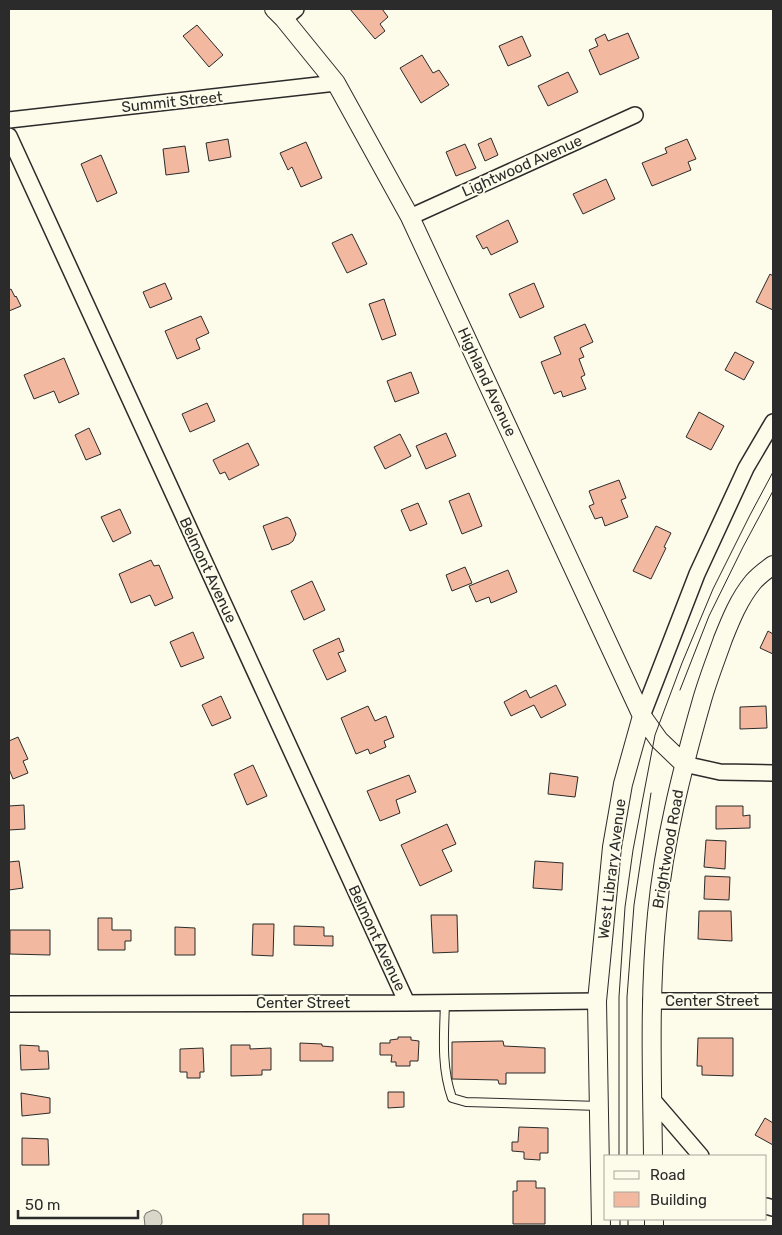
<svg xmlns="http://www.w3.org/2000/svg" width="782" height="1235" font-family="Rubik,sans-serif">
	<rect width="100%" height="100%" fill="#fdfbea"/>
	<path fill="#d8d7c9" stroke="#74746e" d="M 153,1210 C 161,1211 162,1216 162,1223 L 160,1226 L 145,1226 L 144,1217 L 146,1213 Z"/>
	<path fill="#f2b8a0" stroke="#2b2b2b" d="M 350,9 L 382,9 L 388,17 L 380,24 L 385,31 L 375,39 Z
		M 197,25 L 223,55 L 209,67 L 183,36 Z
		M 628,33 L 639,58 L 600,75 L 589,50 L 598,46 L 595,39 L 605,34 L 608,41 Z
		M 522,36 L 531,56 L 508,66 L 499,46 Z
		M 422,55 L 433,73 L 439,70 L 449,85 L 421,103 L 400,68 Z
		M 568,72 L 578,92 L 548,106 L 538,86 Z
		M 491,138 L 498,155 L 485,161 L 478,144 Z
		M 228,139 L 231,157 L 209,161 L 206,143 Z
		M 687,139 L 696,159 L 688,162 L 691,170 L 652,186 L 642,163 L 667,153 L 665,148 Z
		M 306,142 L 322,178 L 301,187 L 292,167 L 288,170 L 280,153 Z
		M 465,144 L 476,168 L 456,176 L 446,152 Z
		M 185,146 L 189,172 L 166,175 L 163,149 Z
		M 101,155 L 117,193 L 97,202 L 81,164 Z
		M 606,179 L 615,199 L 583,214 L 573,194 Z
		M 508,220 L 518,242 L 491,255 L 487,247 L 483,249 L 476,236 Z
		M 352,234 L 367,264 L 347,273 L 332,243 Z
		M 770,274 L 773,276 L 773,310 L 756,302 Z
		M 165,283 L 172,299 L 150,308 L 143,292 Z
		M 534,283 L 544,307 L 520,318 L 509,294 Z
		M 11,289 L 15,297 L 16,296 L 21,306 L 9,311 L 9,290 Z
		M 384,299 L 396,335 L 382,340 L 369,304 Z
		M 201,316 L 209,333 L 196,339 L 200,349 L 177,359 L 165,331 Z
		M 585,324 L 593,342 L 580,348 L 584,357 L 579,359 L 585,375 L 581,377 L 586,389 L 563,397 L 561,391 L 554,394 L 541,362 L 561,354 L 554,337 Z
		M 735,352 L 754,362 L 744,380 L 725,370 Z
		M 64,358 L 79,394 L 59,403 L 54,391 L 34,399 L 24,375 Z
		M 411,372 L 419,393 L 395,402 L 387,381 Z
		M 207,403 L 215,421 L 190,432 L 182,414 Z
		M 699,412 L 724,426 L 711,450 L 686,437 Z
		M 89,428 L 101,454 L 86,460 L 75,435 Z
		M 446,433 L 456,456 L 426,469 L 416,446 Z
		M 400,434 L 411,456 L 385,469 L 374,447 Z
		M 248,443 L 259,465 L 229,480 L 225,472 L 220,474 L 213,460 Z
		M 619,480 L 626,498 L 621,500 L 628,517 L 605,526 L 602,517 L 595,519 L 589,506 L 594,504 L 589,491 Z
		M 469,493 L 482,526 L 462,534 L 449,501 Z
		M 418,503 L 427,524 L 410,531 L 401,510 Z
		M 120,509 L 131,533 L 113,542 L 101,517 Z
		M 287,517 L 290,519 L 296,534 L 293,541 L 289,544 L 272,550 L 263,526 Z
		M 656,526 L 671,533 L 664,547 L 666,548 L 651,579 L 633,571 Z
		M 151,560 L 154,566 L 159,565 L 173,598 L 155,606 L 150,595 L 131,603 L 119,574 Z
		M 465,567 L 472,583 L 452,591 L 446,575 Z
		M 508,570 L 517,592 L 491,603 L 489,597 L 476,602 L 469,586 Z
		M 312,581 L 325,610 L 304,620 L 291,591 Z
		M 768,631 L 773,634 L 773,654 L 760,648 Z
		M 193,632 L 204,658 L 181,667 L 170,642 Z
		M 339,638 L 344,651 L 338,653 L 346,671 L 327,680 L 313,650 Z
		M 556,685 L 566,705 L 541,718 L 534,705 L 511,716 L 504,702 L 526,690 L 530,698 Z
		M 221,696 L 231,718 L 212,726 L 202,705 Z
		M 368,706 L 375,721 L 386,716 L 394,737 L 384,741 L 386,747 L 370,754 L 368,749 L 356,754 L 341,718 Z
		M 766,706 L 767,728 L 740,729 L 740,707 Z
		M 18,737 L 28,759 L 23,761 L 28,773 L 13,779 L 9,769 L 9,741 Z
		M 253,765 L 267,796 L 247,805 L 234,774 Z
		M 550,773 L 578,777 L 575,797 L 548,794 Z
		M 409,775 L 416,792 L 396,800 L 400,813 L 380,821 L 367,791 Z
		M 24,805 L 25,829 L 9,830 L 9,806 Z
		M 716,806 L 743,806 L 743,816 L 750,815 L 750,828 L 716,829 Z
		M 447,824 L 456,844 L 442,850 L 452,871 L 420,886 L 401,845 Z
		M 706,840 L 726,841 L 725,869 L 704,867 Z
		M 19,861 L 23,888 L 9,890 L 9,862 Z
		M 535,861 L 563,863 L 562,890 L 533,888 Z
		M 705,876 L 730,877 L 729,900 L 704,899 Z
		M 699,911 L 731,911 L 732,941 L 698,939 Z
		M 431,915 L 457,915 L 458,952 L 433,953 Z
		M 98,918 L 112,918 L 112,930 L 131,930 L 131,941 L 125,941 L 125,950 L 98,950 Z
		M 253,924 L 274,924 L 273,956 L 252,955 Z
		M 294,926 L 324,927 L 324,936 L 333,936 L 333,946 L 294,945 Z
		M 175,927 L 195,928 L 195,955 L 175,955 Z
		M 10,930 L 50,930 L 50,955 L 10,954 Z
		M 398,1037 L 411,1037 L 411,1040 L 419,1041 L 418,1061 L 410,1061 L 410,1066 L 396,1066 L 396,1062 L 391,1062 L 392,1055 L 380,1055 L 380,1043 L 390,1043 L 390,1040 L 398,1039 Z
		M 698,1038 L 733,1038 L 733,1076 L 702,1075 L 702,1066 L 697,1066 Z
		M 503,1041 L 504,1046 L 545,1048 L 545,1073 L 506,1073 L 506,1084 L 499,1084 L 498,1080 L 452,1079 L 452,1042 Z
		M 300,1043 L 322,1044 L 322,1046 L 333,1047 L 333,1061 L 300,1061 Z
		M 20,1045 L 39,1046 L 39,1051 L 48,1051 L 49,1069 L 21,1070 Z
		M 231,1045 L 250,1045 L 250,1049 L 271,1048 L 271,1070 L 262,1070 L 262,1075 L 231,1076 Z
		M 203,1048 L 204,1072 L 200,1072 L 200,1078 L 187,1078 L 187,1072 L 180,1072 L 180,1049 Z
		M 388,1092 L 404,1092 L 404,1107 L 388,1108 Z
		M 21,1093 L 50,1098 L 50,1113 L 22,1116 Z
		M 765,1118 L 773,1123 L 773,1145 L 755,1135 Z
		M 519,1127 L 548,1128 L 548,1153 L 540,1153 L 540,1160 L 524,1159 L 524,1152 L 512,1151 L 512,1142 L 518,1142 Z
		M 22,1138 L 48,1139 L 49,1165 L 22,1165 Z
		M 517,1181 L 536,1181 L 536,1188 L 545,1188 L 545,1224 L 513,1224 L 513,1191 L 517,1191 Z
		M 303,1214 L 329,1214 L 329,1226 L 303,1226 Z"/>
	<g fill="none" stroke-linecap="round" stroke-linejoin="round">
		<defs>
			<path id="service" d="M 445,1003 C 444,1035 441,1067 452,1098 L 466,1102 L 599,1106"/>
			<path id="minor" d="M 284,19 L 296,9
				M 9,120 L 336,83
				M 9,136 L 407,1003
				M 410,217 L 635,115
				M 642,716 L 697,574 L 746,468 L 773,422
				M 684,764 L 720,772 L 773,773
				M 651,1001 L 773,1001
				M 9,1004 L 407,1003 L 597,1001
				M 652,1099 L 701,1156
				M 766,1206 L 773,1208"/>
			<path id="tertiary" d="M 274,9 L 284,19 L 336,83 L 410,217 L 642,716 L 659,740 L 684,764
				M 653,1156 C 652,1075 649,995 657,914 C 664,841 682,770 702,700 C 708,679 716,659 723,639 C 731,619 739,599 753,582 C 759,575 766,570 773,565
				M 654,1219 L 654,1226
				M 601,1226 L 597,1001 L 612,847 L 623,784 L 642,716"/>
		</defs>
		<use href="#service" stroke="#2b2b2b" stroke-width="10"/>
		<use href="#minor" stroke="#2b2b2b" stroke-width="18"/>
		<use href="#tertiary" stroke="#2b2b2b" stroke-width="20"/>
		<use href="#service" stroke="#fdfbea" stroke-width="8"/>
		<use href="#minor" stroke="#fdfbea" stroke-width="15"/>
		<use href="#tertiary" stroke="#fdfbea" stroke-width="18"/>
		<path stroke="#2b2b2b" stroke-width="1" d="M 680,690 L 709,616 L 743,547 L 773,491
			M 619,1156 L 619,997 L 625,907 L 633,850 L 655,735 L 682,663 L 713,589 L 750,515 L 773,472
			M 627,1156 L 627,997 L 634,905 L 651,793
			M 620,1219 L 620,1226
			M 628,1219 L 628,1226"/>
	</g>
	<g text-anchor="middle" stroke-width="4" stroke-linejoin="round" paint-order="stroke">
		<g font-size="15" fill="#2b2b2b" stroke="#fdfbea">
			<text transform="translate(172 102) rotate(-6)" y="5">Summit Street</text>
			<text transform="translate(522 166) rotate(-24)" y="5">Lightwood Avenue</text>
			<text transform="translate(487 382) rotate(65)" y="5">Highland Avenue</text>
			<text transform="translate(208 570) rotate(65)" y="5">Belmont Avenue</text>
			<text transform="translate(668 849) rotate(-80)" y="5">Brightwood Road</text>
			<text transform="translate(612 869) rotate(-83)" y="5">West Library Avenue</text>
			<text transform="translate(377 938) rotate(65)" y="5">Belmont Avenue</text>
			<text x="712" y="1006">Center Street</text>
			<text x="303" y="1008">Center Street</text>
		</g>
	</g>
	<rect width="782" height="1235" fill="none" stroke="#2b2b2b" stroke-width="20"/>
	<rect x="604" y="1155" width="162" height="65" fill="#fdfbea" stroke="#a9a89e"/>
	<rect x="614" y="1171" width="25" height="8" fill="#fdfbea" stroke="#a9a89e"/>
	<text x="650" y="1180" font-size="15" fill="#2b2b2b">Road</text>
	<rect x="614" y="1192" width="25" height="15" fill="#f2b8a0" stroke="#a9a89e"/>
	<text x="650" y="1205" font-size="15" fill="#2b2b2b">Building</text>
	<path d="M18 1210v8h120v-8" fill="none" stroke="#2b2b2b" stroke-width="2.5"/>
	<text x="25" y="1210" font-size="15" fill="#2b2b2b" stroke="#fdfbea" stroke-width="4" paint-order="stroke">50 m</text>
</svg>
